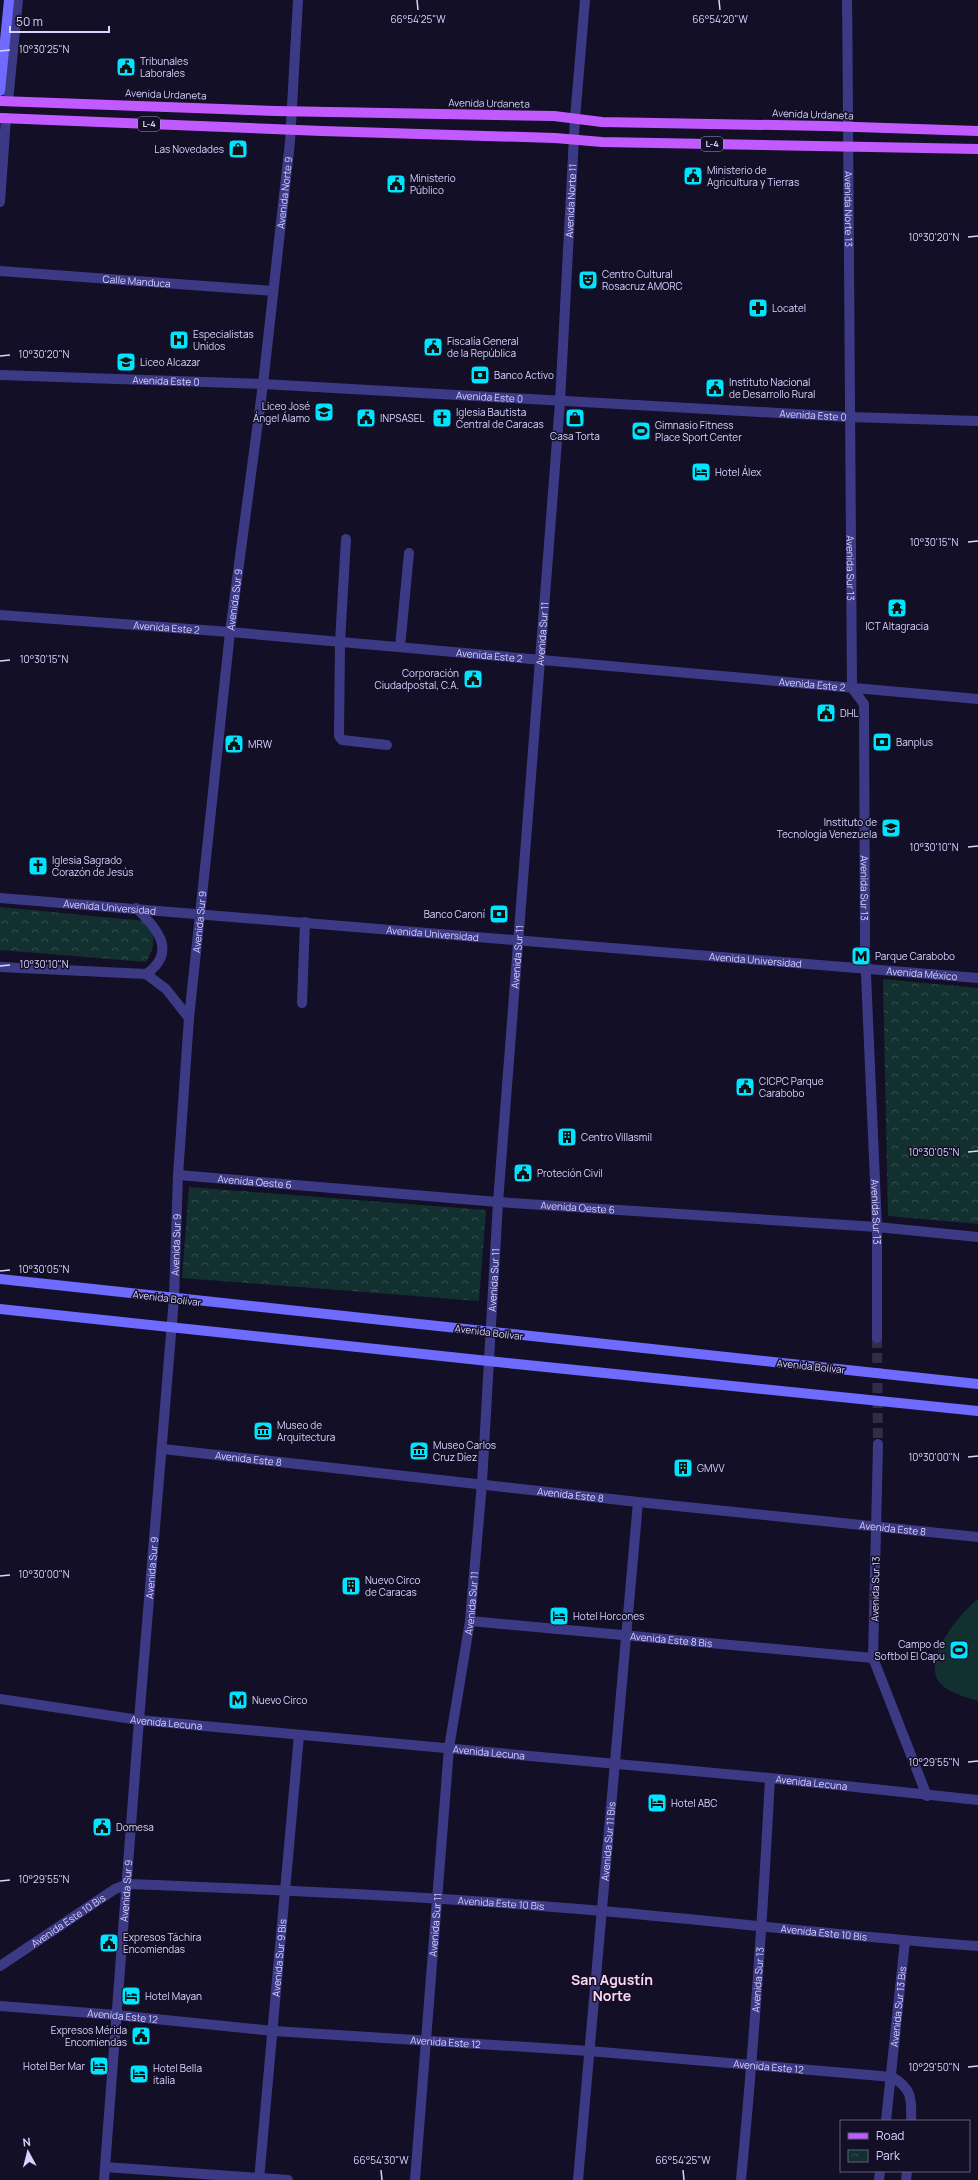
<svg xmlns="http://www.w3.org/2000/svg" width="978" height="2180" font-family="Manrope,sans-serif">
	<defs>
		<pattern id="park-crowns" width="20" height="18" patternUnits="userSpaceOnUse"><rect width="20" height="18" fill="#12302f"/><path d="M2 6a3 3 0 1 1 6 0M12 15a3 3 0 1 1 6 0" fill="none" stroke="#344d4e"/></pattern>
	</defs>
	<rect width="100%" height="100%" fill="#130f26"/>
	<path fill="url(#park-crowns)" d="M 0,907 L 145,921 C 157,935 155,947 146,962 L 0,950 Z
		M 883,979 L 978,988 L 978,1224 L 888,1216 Z
		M 189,1187 L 486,1210 L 479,1301 L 182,1278 Z"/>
	<path fill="#12302f" d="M 978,1599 L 978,1701 C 966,1697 948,1693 940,1683 C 921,1659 960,1613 978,1599 Z"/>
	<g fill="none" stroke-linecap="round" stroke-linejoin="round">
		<path stroke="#312d47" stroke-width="10" stroke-dasharray="10 5" stroke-linecap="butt" d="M 877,1338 L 878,1444"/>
		<g stroke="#3d3a85" stroke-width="10">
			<path id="s1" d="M 847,0 C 850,229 849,458 852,688 L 864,704 L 865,952 L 877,1227 L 877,1338"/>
			<path d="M 8,101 L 18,0"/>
			<path d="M 0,202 L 6,118"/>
			<path id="s2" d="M 0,271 L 273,291"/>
			<path id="s3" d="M 0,375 L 263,384 L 849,417 L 978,421"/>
			<path d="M 346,539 L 340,642 L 339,736 L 342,740 L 387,745"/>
			<path id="s4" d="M 0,615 L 230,632 L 978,699"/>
			<path d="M 400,647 L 409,553"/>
			<path id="s5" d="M 0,898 L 978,978"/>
			<path d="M 136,908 C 157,928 178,952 146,974"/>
			<path d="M 0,967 L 146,974 L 166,989 L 189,1018"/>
			<path d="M 302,1003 L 305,922"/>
			<path id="s6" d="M 178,1175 L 498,1202 L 877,1227 L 978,1237"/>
			<path d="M 878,1444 L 873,1658 L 927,1796"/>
			<path id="s7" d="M 163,1449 L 638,1502 L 978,1537"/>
			<path id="s8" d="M 470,1621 L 873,1658"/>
			<path id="s9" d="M 0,1699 L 139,1720 L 770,1778 L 978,1800"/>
			<path id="s10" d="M 0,1966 L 115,1889 L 128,1884 C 286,1890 444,1897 602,1911 C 728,1922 853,1937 978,1946"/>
			<path id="s11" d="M 0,2006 L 116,2015 L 274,2031 L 589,2051 L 892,2077 C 912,2088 912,2100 911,2121"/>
			<path id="s12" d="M 886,2121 L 905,1941"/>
			<path d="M 105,2167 L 288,2180"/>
			<path id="s13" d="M 104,2180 L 139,1720 L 174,1298 L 178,1175 L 189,1018 L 230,632 L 263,384 L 290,142 L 298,0"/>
			<path id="s14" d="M 259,2180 L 299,1735"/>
			<path id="s15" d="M 415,2180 L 449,1748 L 470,1621 L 482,1483 L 498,1202 L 560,402 L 575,118 L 585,0"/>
			<path id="s16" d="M 578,2180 L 638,1502"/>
			<path id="s17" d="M 741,2180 C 754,2046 763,1912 770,1778"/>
			<path d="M 879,2180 L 880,2171"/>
			<path d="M 906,2180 L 907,2171"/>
		</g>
		<path stroke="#6f6bff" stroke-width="10" d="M 0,1279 L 978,1384
			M 0,1309 L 507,1363 L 978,1411"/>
		<path stroke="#c25bff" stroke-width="10" d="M 0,101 L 275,111 L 554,116 L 602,122 L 826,126 L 978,131
			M 0,118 L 322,131 L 555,138 L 602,142 L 978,149"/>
		<path stroke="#6f6bff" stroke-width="10" d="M 0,91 L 9,0"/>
	</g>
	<path fill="none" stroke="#d9d4ff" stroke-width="1.5" d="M 417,0 L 418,10M 719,0 L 720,10M 0,51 L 10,50M 968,237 L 978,236M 0,356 L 10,355M 968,542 L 978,541M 0,661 L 10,660M 968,847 L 978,846M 0,966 L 10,965M 968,1152 L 978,1151M 0,1271 L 10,1270M 968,1457 L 978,1456M 0,1576 L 10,1575M 968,1762 L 978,1761M 0,1881 L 10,1880M 968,2067 L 978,2066M 381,2170 L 382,2180M 683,2170 L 684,2180"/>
	<defs>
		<symbol id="civic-square" viewBox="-11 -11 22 22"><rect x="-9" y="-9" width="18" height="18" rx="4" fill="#00e5ff" stroke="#130f26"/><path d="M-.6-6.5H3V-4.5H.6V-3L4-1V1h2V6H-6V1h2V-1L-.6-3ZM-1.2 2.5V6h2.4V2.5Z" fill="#111"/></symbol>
		<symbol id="shop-square" viewBox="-11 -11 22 22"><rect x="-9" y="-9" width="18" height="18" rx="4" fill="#00e5ff" stroke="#130f26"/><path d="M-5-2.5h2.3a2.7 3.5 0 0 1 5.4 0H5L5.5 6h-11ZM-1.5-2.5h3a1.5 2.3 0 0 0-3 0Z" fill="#111"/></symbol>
		<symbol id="theatre-square" viewBox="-11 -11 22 22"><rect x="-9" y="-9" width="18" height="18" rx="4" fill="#00e5ff" stroke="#130f26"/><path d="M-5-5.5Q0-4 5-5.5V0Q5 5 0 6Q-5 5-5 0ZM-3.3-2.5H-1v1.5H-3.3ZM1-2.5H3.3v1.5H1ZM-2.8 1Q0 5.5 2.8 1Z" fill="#111"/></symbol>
		<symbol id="pharmacy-square" viewBox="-11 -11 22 22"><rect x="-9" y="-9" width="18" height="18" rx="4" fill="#00e5ff" stroke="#130f26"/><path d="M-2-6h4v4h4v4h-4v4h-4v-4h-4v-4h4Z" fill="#111"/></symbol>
		<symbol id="hospital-square" viewBox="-11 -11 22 22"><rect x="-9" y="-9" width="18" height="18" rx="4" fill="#00e5ff" stroke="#130f26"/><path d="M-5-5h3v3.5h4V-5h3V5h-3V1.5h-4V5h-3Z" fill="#111"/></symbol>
		<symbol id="school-square" viewBox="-11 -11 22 22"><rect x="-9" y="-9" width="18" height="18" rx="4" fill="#00e5ff" stroke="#130f26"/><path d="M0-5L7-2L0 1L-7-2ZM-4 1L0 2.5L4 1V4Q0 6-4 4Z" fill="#111"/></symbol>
		<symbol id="bank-square" viewBox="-11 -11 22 22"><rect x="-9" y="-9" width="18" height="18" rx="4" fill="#00e5ff" stroke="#130f26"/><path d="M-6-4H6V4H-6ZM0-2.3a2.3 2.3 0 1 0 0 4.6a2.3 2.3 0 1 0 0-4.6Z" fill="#111"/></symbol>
		<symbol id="church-square" viewBox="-11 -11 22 22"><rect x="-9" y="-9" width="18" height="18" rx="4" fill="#00e5ff" stroke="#130f26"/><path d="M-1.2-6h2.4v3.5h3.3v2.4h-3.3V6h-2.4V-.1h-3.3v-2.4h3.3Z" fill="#111"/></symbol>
		<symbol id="stadium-square" viewBox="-11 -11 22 22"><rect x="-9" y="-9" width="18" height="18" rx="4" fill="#00e5ff" stroke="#130f26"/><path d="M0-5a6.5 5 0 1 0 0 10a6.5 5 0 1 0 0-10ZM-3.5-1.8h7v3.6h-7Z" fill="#111"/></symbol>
		<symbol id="hotel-square" viewBox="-11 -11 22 22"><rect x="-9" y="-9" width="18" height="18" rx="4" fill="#00e5ff" stroke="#130f26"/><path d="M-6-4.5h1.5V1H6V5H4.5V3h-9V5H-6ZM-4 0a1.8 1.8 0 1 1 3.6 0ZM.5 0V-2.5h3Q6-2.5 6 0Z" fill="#111"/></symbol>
		<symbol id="temple-square" viewBox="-11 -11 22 22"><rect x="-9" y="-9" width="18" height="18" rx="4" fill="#00e5ff" stroke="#130f26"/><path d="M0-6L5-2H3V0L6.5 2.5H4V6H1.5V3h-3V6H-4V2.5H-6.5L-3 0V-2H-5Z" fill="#111"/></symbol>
		<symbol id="university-square" viewBox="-11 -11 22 22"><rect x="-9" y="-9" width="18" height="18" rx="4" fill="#00e5ff" stroke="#130f26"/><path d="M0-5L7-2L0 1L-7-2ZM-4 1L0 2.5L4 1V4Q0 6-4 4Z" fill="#111"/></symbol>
		<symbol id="metro-square" viewBox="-11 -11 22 22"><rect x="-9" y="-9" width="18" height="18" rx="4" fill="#00e5ff" stroke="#130f26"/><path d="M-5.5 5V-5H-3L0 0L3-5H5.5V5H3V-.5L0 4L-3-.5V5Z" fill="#111"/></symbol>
		<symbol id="building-square" viewBox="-11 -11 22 22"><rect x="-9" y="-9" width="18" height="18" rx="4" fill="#00e5ff" stroke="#130f26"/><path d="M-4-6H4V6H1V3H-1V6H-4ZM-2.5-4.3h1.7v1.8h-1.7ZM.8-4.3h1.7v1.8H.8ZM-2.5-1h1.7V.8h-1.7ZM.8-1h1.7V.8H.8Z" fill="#111"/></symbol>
		<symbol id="museum-square" viewBox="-11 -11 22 22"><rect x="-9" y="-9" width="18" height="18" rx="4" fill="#00e5ff" stroke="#130f26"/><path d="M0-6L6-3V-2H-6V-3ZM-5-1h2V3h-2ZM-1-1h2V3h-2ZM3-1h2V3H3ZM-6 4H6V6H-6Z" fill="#111"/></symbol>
	</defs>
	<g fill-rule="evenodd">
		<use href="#civic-square" x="115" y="56" width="22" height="22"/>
		<use href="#shop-square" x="227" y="138" width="22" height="22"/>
		<use href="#civic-square" x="682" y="165" width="22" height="22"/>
		<use href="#civic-square" x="385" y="173" width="22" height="22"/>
		<use href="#theatre-square" x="577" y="269" width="22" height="22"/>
		<use href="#pharmacy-square" x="747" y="297" width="22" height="22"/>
		<use href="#hospital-square" x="168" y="329" width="22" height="22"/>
		<use href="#civic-square" x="422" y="336" width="22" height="22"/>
		<use href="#school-square" x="115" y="351" width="22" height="22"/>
		<use href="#bank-square" x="469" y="364" width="22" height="22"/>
		<use href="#civic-square" x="704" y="377" width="22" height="22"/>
		<use href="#school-square" x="313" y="401" width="22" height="22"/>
		<use href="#civic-square" x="355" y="407" width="22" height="22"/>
		<use href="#church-square" x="431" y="407" width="22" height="22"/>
		<use href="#shop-square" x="564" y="407" width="22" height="22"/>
		<use href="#stadium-square" x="630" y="420" width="22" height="22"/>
		<use href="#hotel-square" x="690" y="461" width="22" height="22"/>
		<use href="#temple-square" x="886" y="597" width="22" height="22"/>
		<use href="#civic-square" x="462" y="668" width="22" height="22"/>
		<use href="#civic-square" x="815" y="702" width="22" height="22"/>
		<use href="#bank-square" x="871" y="731" width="22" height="22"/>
		<use href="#civic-square" x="223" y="733" width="22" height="22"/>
		<use href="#university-square" x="880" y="817" width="22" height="22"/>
		<use href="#church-square" x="27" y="855" width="22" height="22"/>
		<use href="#bank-square" x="488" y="903" width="22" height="22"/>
		<use href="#metro-square" x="850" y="945" width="22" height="22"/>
		<use href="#civic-square" x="734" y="1076" width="22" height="22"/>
		<use href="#building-square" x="556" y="1126" width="22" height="22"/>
		<use href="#civic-square" x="512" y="1162" width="22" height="22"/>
		<use href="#museum-square" x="252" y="1420" width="22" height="22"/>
		<use href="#museum-square" x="408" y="1440" width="22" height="22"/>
		<use href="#building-square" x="672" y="1457" width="22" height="22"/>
		<use href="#building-square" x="340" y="1575" width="22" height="22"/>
		<use href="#hotel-square" x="548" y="1605" width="22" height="22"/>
		<use href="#stadium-square" x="948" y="1639" width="22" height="22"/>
		<use href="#metro-square" x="227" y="1689" width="22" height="22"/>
		<use href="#hotel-square" x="646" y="1792" width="22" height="22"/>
		<use href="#civic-square" x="91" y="1816" width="22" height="22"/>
		<use href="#civic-square" x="98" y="1932" width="22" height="22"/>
		<use href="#hotel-square" x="120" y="1985" width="22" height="22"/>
		<use href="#civic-square" x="130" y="2025" width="22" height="22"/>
		<use href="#hotel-square" x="88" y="2055" width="22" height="22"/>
		<use href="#hotel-square" x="128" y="2063" width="22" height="22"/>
	</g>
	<g text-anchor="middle" stroke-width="3" stroke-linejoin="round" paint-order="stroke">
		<g fill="#130f26" stroke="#9e99be" stroke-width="1">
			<rect x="138" y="117" width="22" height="14" rx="3"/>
			<rect x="701" y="137" width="22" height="14" rx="3"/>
		</g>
		<g font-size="9" font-weight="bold" fill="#d9d4ff">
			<text x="149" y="127">L-4</text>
			<text x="712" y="147">L-4</text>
		</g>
		<g font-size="10" fill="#d9d4ff" stroke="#130f26" text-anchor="start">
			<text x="140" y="65">Tribunales<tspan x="140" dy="12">Laborales</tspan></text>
			<text x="224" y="153" text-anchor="end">Las Novedades</text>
			<text x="707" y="174">Ministerio de<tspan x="707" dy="12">Agricultura y Tierras</tspan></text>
			<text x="410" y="182">Ministerio<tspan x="410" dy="12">Público</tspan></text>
			<text x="602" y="278">Centro Cultural<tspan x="602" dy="12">Rosacruz AMORC</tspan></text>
			<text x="772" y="312">Locatel</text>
			<text x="193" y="338">Especialistas<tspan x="193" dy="12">Unidos</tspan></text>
			<text x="447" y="345">Fiscalía General<tspan x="447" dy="12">de la República</tspan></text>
			<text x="140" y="366">Liceo Alcazar</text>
			<text x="494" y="379">Banco Activo</text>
			<text x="729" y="386">Instituto Nacional<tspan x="729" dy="12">de Desarrollo Rural</tspan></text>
			<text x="310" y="410" text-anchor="end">Liceo José<tspan x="310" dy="12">Ángel Álamo</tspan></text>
			<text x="456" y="416">Iglesia Bautista<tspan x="456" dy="12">Central de Caracas</tspan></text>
			<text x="380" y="422">INPSASEL</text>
			<text x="655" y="429">Gimnasio Fitness<tspan x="655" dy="12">Place Sport Center</tspan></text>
			<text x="575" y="440" text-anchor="middle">Casa Torta</text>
			<text x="715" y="476">Hotel Álex</text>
			<text x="897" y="630" text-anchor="middle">ICT Altagracia</text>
			<text x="459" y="677" text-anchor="end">Corporación<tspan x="459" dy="12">Ciudadpostal, C.A.</tspan></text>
			<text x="840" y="717">DHL</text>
			<text x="896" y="746">Banplus</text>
			<text x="248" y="748">MRW</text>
			<text x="877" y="826" text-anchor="end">Instituto de<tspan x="877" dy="12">Tecnología Venezuela</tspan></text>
			<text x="52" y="864">Iglesia Sagrado<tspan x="52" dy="12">Corazón de Jesús</tspan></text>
			<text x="485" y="918" text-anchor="end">Banco Caroní</text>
			<text x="875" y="960">Parque Carabobo</text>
			<text x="759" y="1085">CICPC Parque<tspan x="759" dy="12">Carabobo</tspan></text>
			<text x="581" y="1141">Centro Villasmil</text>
			<text x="537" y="1177">Proteción Civil</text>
			<text x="277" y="1429">Museo de<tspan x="277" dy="12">Arquitectura</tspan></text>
			<text x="433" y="1449">Museo Carlos<tspan x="433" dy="12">Cruz Díez</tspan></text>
			<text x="697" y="1472">GMVV</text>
			<text x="365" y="1584">Nuevo Circo<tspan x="365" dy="12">de Caracas</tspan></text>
			<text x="573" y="1620">Hotel Horcones</text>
			<text x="945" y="1648" text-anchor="end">Campo de<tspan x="945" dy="12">Softbol El Capu</tspan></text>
			<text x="252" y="1704">Nuevo Circo</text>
			<text x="671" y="1807">Hotel ABC</text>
			<text x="116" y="1831">Domesa</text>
			<text x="123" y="1941">Expresos Táchira<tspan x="123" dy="12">Encomiendas</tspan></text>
			<text x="145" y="2000">Hotel Mayan</text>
			<text x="127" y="2034" text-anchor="end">Expresos Mérida<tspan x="127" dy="12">Encomiendas</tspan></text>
			<text x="85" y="2070" text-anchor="end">Hotel Ber Mar</text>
			<text x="153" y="2072">Hotel Bella<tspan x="153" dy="12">italia</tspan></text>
		</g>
		<g font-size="10" fill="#d9d4ff" stroke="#130f26">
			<text transform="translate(166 94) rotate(2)" y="4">Avenida Urdaneta</text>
			<text transform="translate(489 103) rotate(1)" y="4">Avenida Urdaneta</text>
			<text transform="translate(813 114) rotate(2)" y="4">Avenida Urdaneta</text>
			<text dy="4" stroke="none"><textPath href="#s13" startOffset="1996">Avenida Norte 9</textPath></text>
			<text dy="4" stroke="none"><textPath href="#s15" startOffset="1986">Avenida Norte 11</textPath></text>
			<text dy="4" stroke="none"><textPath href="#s1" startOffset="209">Avenida Norte 13</textPath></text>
			<text dy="4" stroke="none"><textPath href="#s2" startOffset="137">Calle Manduca</textPath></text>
			<text dy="4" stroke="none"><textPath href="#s3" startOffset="166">Avenida Este 0</textPath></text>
			<text dy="4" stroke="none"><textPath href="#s3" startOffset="490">Avenida Este 0</textPath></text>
			<text dy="4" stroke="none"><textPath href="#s3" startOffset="814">Avenida Este 0</textPath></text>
			<text dy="4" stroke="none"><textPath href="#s1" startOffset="568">Avenida Sur 13</textPath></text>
			<text dy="4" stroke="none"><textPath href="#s13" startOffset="1586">Avenida Sur 9</textPath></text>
			<text dy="4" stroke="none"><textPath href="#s4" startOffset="167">Avenida Este 2</textPath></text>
			<text dy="4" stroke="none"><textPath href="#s15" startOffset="1552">Avenida Sur 11</textPath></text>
			<text dy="4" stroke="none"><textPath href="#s4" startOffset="491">Avenida Este 2</textPath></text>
			<text dy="4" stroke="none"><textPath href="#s4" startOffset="815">Avenida Este 2</textPath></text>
			<text dy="4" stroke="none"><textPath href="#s1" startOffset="892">Avenida Sur 13</textPath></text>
			<text dy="4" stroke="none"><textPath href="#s5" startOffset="110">Avenida Universidad</textPath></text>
			<text dy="4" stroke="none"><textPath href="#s13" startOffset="1262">Avenida Sur 9</textPath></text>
			<text dy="4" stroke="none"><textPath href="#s5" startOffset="434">Avenida Universidad</textPath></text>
			<text dy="4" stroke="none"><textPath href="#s15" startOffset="1228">Avenida Sur 11</textPath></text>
			<text dy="4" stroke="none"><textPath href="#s5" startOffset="758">Avenida Universidad</textPath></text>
			<text dy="4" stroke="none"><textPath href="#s5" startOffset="925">Avenida México</textPath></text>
			<text dy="4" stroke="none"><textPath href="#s6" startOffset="77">Avenida Oeste 6</textPath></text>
			<text dy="4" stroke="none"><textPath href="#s6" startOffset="401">Avenida Oeste 6</textPath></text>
			<text dy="4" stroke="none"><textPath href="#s1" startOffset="1216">Avenida Sur 13</textPath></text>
			<text dy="4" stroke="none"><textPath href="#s13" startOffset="938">Avenida Sur 9</textPath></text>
			<text dy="4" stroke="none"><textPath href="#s15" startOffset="904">Avenida Sur 11</textPath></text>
			<text transform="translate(167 1298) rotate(7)" y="4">Avenida Bolívar</text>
			<text transform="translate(489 1332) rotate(7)" y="4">Avenida Bolívar</text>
			<text transform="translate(811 1366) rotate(6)" y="4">Avenida Bolívar</text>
			<text dy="4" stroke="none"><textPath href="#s7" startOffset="86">Avenida Este 8</textPath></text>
			<text dy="4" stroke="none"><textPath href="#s7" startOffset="410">Avenida Este 8</textPath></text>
			<text dy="4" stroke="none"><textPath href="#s7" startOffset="734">Avenida Este 8</textPath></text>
			<text dy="4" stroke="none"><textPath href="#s13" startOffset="614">Avenida Sur 9</textPath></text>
			<text transform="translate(875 1589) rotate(-89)" y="4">Avenida Sur 13</text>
			<text dy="4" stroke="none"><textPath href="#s15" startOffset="580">Avenida Sur 11</textPath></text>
			<text dy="4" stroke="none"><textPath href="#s8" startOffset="202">Avenida Este 8 Bis</textPath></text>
			<text dy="4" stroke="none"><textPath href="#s9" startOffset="168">Avenida Lecuna</textPath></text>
			<text dy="4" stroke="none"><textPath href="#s9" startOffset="492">Avenida Lecuna</textPath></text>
			<text dy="4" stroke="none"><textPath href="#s9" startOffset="816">Avenida Lecuna</textPath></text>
			<text dy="4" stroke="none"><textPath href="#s16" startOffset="340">Avenida Sur 11 Bis</textPath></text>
			<text dy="4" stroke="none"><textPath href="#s13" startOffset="290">Avenida Sur 9</textPath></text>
			<text dy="4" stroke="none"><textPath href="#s10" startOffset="526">Avenida Este 10 Bis</textPath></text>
			<text dy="4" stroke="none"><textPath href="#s10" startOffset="82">Avenida Este 10 Bis</textPath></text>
			<text dy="4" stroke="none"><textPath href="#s15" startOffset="256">Avenida Sur 11</textPath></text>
			<text dy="4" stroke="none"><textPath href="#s10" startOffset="850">Avenida Este 10 Bis</textPath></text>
			<text dy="4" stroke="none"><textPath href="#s14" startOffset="223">Avenida Sur 9 Bis</textPath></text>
			<text dy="4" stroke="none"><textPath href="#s17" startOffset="201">Avenida Sur 13</textPath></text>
			<text dy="4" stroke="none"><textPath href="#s12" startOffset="115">Avenida Sur 13 Bis</textPath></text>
			<text dy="4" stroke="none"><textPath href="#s11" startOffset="123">Avenida Este 12</textPath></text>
			<text dy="4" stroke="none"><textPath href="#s11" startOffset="447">Avenida Este 12</textPath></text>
			<text dy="4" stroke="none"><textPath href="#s11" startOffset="771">Avenida Este 12</textPath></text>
		</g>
		<g font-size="14" font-weight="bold" fill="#ffd6f0" stroke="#130f26">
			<text x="612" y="1985">San Agustín<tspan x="612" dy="16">Norte</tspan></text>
		</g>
	</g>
	<g font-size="10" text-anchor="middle" fill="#d9d4ff" stroke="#130f26" stroke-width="3" stroke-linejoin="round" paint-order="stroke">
		<text x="418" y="23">66°54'25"W</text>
		<text x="720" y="23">66°54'20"W</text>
		<text x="44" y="53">10°30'25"N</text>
		<text x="934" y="241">10°30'20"N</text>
		<text x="44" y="358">10°30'20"N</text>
		<text x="934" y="546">10°30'15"N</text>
		<text x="44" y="663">10°30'15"N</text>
		<text x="934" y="851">10°30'10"N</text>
		<text x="44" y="968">10°30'10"N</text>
		<text x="934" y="1156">10°30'05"N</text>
		<text x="44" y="1273">10°30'05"N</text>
		<text x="934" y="1461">10°30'00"N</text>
		<text x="44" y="1578">10°30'00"N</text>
		<text x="934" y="1766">10°29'55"N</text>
		<text x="44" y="1883">10°29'55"N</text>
		<text x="934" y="2071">10°29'50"N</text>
		<text x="381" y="2164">66°54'30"W</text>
		<text x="683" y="2164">66°54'25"W</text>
	</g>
	<rect x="840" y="2120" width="130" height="52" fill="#130f26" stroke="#625e7d"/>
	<rect x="848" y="2133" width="20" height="6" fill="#c25bff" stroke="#625e7d"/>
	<text x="876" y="2140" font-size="12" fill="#d9d4ff">Road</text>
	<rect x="848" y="2150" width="20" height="12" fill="url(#park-crowns)" stroke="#625e7d"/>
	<text x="876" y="2160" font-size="12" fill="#d9d4ff">Park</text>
	<g transform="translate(28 2152) rotate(353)" stroke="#130f26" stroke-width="3" paint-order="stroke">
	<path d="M0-3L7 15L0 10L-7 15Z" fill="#d9d4ff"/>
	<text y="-6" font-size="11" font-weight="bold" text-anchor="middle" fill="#d9d4ff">N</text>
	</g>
	<path d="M10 26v6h99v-6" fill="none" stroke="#d9d4ff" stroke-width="2"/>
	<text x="16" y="26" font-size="12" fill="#d9d4ff" stroke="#130f26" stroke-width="3" paint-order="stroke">50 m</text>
</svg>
